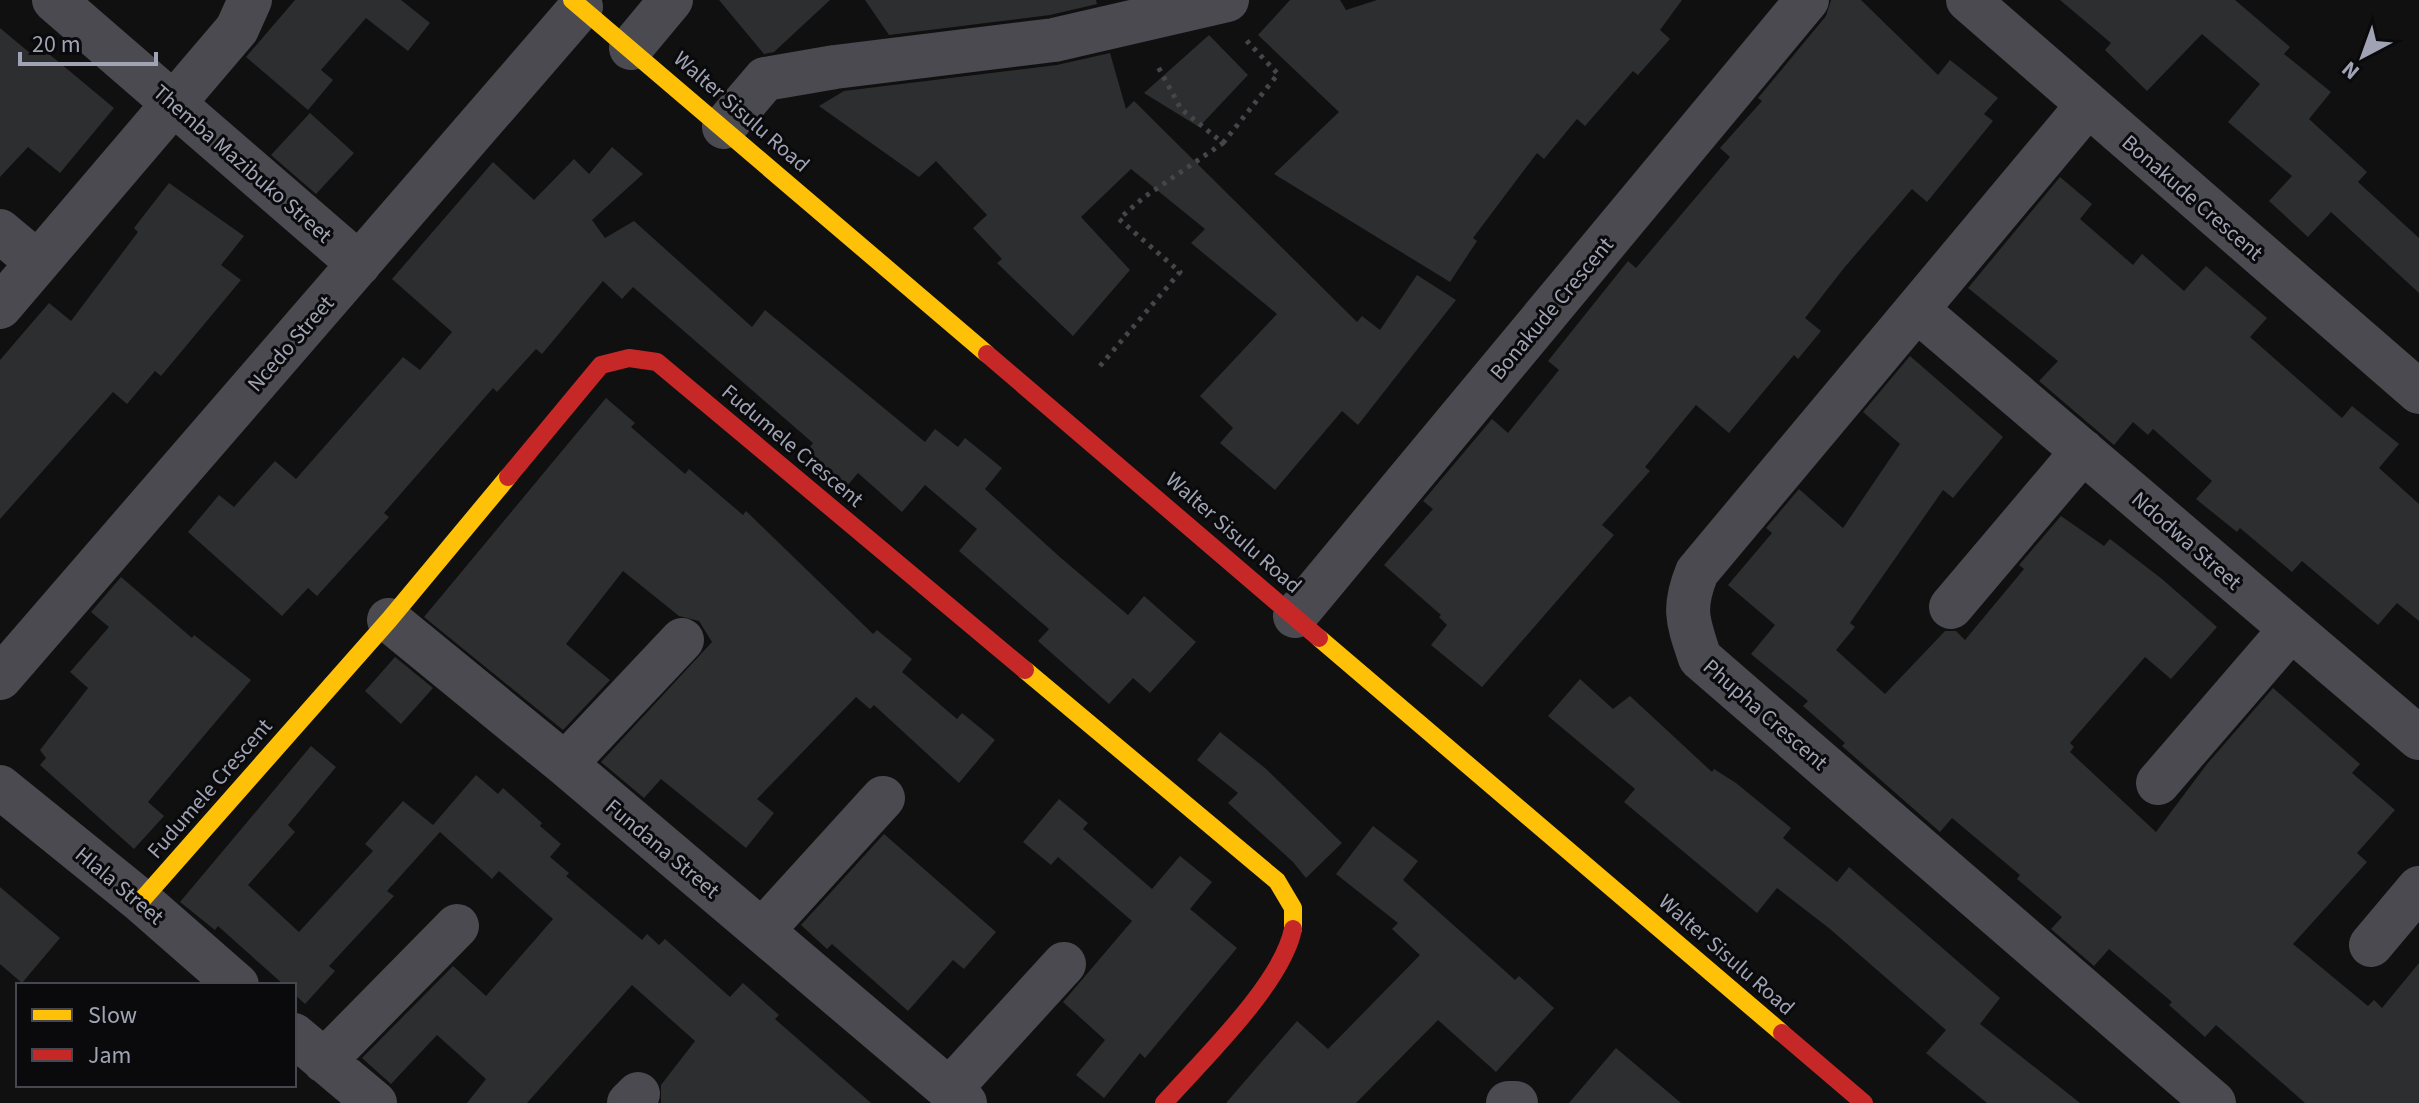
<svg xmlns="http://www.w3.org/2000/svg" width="2419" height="1103" font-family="'Source Sans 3',sans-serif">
	<rect width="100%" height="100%" fill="#101010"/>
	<path fill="#2d2e30" d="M 295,0 L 401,0 L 430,23 L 408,51 L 366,18 L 321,70 L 333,80 L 308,110 L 246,57 Z
		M 719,0 L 830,0 L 774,52 L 764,54 Z
		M 865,0 L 1096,0 L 1097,4 L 1050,15 L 889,35 Z
		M 1290,0 L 1340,0 L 1346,10 L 1377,0 L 1682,0 L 1660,30 L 1670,39 L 1638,75 L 1633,71 L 1585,126 L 1577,119 L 1544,159 L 1537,153 L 1473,238 L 1477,241 L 1450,282 L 1274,174 L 1339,112 L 1258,35 Z
		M 1831,0 L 1861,0 L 1938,75 L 1950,60 L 1998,98 L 1984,114 L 1993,121 L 1927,202 L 1912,189 L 1844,268 L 1805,318 L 1821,331 L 1798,359 L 1794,355 L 1729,433 L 1696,405 L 1645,467 L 1650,471 L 1602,525 L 1614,535 L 1482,687 L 1431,645 L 1447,625 L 1439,617 L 1441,615 L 1384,565 L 1433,509 L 1423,501 L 1492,419 L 1508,433 L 1559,370 L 1548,361 L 1628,261 L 1636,268 L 1730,157 L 1720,148 L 1762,101 L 1758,98 L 1826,16 Z
		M 2060,0 L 2235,0 L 2290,47 L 2284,54 L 2331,92 L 2309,119 L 2367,172 L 2358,182 L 2419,238 L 2419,293 L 2331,212 L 2308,237 L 2269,201 L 2292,176 L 2228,122 L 2260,84 L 2202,34 L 2147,91 L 2105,50 L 2111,43 Z
		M 0,28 L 30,53 L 37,44 L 114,108 L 60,173 L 28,147 L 0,177 Z
		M 1209,35 L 1248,75 L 1199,127 L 1144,93 Z
		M 1110,53 L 1126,109 L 1134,101 L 1357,322 L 1362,316 L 1380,330 L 1417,275 L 1456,300 L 1358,425 L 1342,411 L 1275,490 L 1220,443 L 1233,428 L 1200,396 L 1277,314 L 1191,243 L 1205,229 L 1131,169 L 1081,217 L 1130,270 L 1073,336 L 997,263 L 1002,259 L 973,228 L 987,215 L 936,161 L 919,177 L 819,106 L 844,91 L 1057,65 Z
		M 310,113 L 354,153 L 316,194 L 271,155 Z
		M 612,147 L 643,174 L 592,220 L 605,238 L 634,221 L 752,327 L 765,310 L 925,442 L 935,429 L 958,447 L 965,438 L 1002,468 L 985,489 L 1061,558 L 1128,615 L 1144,596 L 1196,642 L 1150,693 L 1133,678 L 1109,704 L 1038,641 L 1049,629 L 959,551 L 977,529 L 925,485 L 902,512 L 858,473 L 846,487 L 805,453 L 813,443 L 633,287 L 622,299 L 603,281 L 542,354 L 536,349 L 497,392 L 493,388 L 384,513 L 389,517 L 317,596 L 308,588 L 282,616 L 188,532 L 219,495 L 234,507 L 275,461 L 296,479 L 403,357 L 420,370 L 452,332 L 392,279 L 493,162 L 534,200 L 574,159 L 589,174 Z
		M 2060,177 L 2092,204 L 2080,219 L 2133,265 L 2142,254 L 2184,291 L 2206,266 L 2267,318 L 2250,337 L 2342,418 L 2352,406 L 2399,444 L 2379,468 L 2419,504 L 2419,621 L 2397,603 L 2378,625 L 2302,561 L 2292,572 L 2240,528 L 2237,532 L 2196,499 L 2212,481 L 2153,429 L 2148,435 L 2133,422 L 2114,445 L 2039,381 L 2058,361 L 1968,288 Z
		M 169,183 L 244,236 L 221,265 L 241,280 L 161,376 L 155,371 L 127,404 L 113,392 L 0,519 L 0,360 L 49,303 L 71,321 L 138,232 L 134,228 Z
		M 1910,356 L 2003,437 L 1953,498 L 1943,490 L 1850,623 L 1855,627 L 1836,650 L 1885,694 L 1945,631 L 1956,631 L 1965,640 L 2024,569 L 2019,565 L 2061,516 L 2104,546 L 2110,539 L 2162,579 L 2217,627 L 2171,679 L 2145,657 L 2070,743 L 2074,747 L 2070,752 L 2156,832 L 2207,764 L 2273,688 L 2360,764 L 2352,773 L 2395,810 L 2357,853 L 2367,862 L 2293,944 L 2368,1006 L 2374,1000 L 2382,1008 L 2419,963 L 2419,1103 L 2305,1103 L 2216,1025 L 2205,1037 L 2169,1005 L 2172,1002 L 2109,949 L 2094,966 L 2051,929 L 2062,917 L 2017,879 L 2020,875 L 1952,818 L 1940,832 L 1842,746 L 1845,743 L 1803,706 L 1808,701 L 1751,654 L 1775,625 L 1728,585 L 1772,533 L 1766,528 L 1799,489 L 1843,528 L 1900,444 L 1863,412 Z
		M 606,398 L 635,423 L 631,427 L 685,474 L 689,469 L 743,515 L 746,511 L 873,634 L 877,630 L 912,659 L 902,672 L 957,719 L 962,713 L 995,740 L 959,783 L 874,705 L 870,709 L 856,697 L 757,799 L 774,813 L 746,848 L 661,779 L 644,798 L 601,762 L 712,642 L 699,621 L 679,616 L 623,571 L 566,644 L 610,680 L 563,730 L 424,617 Z
		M 121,577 L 192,638 L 194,635 L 251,680 L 148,802 L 164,816 L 134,849 L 40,765 L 46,758 L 40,750 L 88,688 L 70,672 L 109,627 L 91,612 Z
		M 395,657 L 433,688 L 401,724 L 365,691 Z
		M 1580,679 L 1613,709 L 1630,696 L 1712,772 L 1714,769 L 1736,783 L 1791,828 L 1783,838 L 1837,882 L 1849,867 L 2000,998 L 1980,1024 L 2080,1103 L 1987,1103 L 1926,1053 L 1946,1030 L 1830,929 L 1777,888 L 1757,913 L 1624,802 L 1635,789 L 1548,716 Z
		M 1220,732 L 1265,768 L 1342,843 L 1306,878 L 1293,862 L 1228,803 L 1238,793 L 1197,760 Z
		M 311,746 L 336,767 L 288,825 L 295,832 L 248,885 L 299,932 L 373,851 L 365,844 L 403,801 L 433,825 L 476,775 L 498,794 L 503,788 L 542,823 L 540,826 L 561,844 L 550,857 L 569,873 L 566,876 L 642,940 L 647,934 L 659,945 L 665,939 L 730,997 L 743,983 L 779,1015 L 775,1019 L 871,1103 L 661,1103 L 661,1085 L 695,1041 L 632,985 L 527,1103 L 467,1103 L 486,1079 L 437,1035 L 391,1084 L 362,1058 L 453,966 L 486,996 L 553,919 L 499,871 L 492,879 L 440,832 L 387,891 L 394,896 L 329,966 L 335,971 L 305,1004 L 294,994 L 294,985 L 284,985 L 218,926 L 215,930 L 180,902 Z
		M 1059,799 L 1088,823 L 1083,829 L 1152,889 L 1180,856 L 1212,882 L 1190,909 L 1237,948 L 1145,1058 L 1140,1053 L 1104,1098 L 1076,1075 L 1105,1040 L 1063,1002 L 1132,921 L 1058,857 L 1051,865 L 1023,842 Z
		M 1373,826 L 1418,861 L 1403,880 L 1515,980 L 1519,976 L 1554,1008 L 1496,1072 L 1438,1020 L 1356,1103 L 1226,1103 L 1297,1021 L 1328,1049 L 1420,955 L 1392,929 L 1398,923 L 1336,874 Z
		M 884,834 L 996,932 L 964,969 L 953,960 L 908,1011 L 832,944 L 827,949 L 801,925 Z
		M 0,887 L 60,938 L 22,983 L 0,964 Z
		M 1616,1048 L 1681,1103 L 1569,1103 Z"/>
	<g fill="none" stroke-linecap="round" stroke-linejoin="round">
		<path stroke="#45464b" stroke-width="5" stroke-dasharray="4 6" stroke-linecap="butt" d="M 1223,143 L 1278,74 L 1246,40
			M 1100,366 L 1180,272 L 1119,219 L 1143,198 L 1223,143 L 1181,109 L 1156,63"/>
		<path stroke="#4a4a50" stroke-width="44" d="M 54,0 L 359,264
			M 1968,0 L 2419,392
			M 631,48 L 671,0
			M 2087,106 L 1697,572 C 1682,609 1688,622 1700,658 L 2214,1103
			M 724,127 L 765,79 L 835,67 L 1054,40 L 1227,0
			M 0,231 L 37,262
			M 0,307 L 237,29 L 250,0
			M 1917,310 L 2419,738
			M 1951,607 L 2083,451
			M 1295,616 L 1807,0
			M 389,620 L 565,764 L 965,1103
			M 0,678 L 581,7
			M 565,764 L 682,640
			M 2158,783 L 2291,629
			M 0,787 L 141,901 L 237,985
			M 762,931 L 883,798
			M 2371,945 L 2419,888
			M 294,1035 L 375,1103
			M 324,1061 L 457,926
			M 949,1090 L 1064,964
			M 629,1103 L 638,1094
			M 1508,1103 L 1516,1103"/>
		<path stroke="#ffc107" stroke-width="18" d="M 572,0 L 987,354
			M 1319,638 L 1782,1033
			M 1025,670 L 1277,881 L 1293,908 L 1293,929
			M 141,901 L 389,620 L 508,477"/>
		<path stroke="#c62828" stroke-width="18" d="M 987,354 L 1319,638
			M 508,477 L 601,365 L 629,358 L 657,362 L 1025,670
			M 1782,1033 L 1864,1103
			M 1164,1103 C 1202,1060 1282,984 1293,929"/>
	</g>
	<g text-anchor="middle" stroke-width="6" stroke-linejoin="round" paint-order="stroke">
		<g font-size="22" fill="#9fa3b3" stroke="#0a0a0c">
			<text transform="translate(742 111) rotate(41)" y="8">Walter Sisulu Road</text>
			<text transform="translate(243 163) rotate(41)" y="8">Themba Mazibuko Street</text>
			<text transform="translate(2193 197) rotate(41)" y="8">Bonakude Crescent</text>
			<text transform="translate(1551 308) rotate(-50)" y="8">Bonakude Crescent</text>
			<text transform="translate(290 343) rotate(-49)" y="8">Ncedo Street</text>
			<text transform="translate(793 445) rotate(40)" y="8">Fudumele Crescent</text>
			<text transform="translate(1234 532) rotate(41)" y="8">Walter Sisulu Road</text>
			<text transform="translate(2187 540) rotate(41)" y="8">Ndodwa Street</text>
			<text transform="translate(1766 714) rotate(41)" y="8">Phupha Crescent</text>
			<text transform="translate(209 788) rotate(-49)" y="8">Fudumele Crescent</text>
			<text transform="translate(663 848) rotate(40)" y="8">Fundana Street</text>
			<text transform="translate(120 885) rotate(40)" y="8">Hlala Street</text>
			<text transform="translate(1727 954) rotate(41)" y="8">Walter Sisulu Road</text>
		</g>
	</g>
	<rect x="16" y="983" width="280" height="104" fill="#0a0a0c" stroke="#46474f" stroke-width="2"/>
	<rect x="32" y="1009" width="40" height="12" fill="#ffc107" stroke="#46474f" stroke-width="2"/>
	<text x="88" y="1023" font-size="24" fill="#9fa3b3">Slow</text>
	<rect x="32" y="1049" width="40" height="12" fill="#c62828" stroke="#46474f" stroke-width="2"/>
	<text x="88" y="1063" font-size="24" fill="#9fa3b3">Jam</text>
	<g transform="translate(2363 56) rotate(221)" stroke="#0a0a0c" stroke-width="6" paint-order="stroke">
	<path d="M0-6L14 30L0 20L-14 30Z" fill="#9fa3b3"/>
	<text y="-12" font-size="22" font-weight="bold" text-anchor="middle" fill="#9fa3b3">N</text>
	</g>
	<path d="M20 52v12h136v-12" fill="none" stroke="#9fa3b3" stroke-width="4"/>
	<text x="32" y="52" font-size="24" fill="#9fa3b3" stroke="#0a0a0c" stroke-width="6" paint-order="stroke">20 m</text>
</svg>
